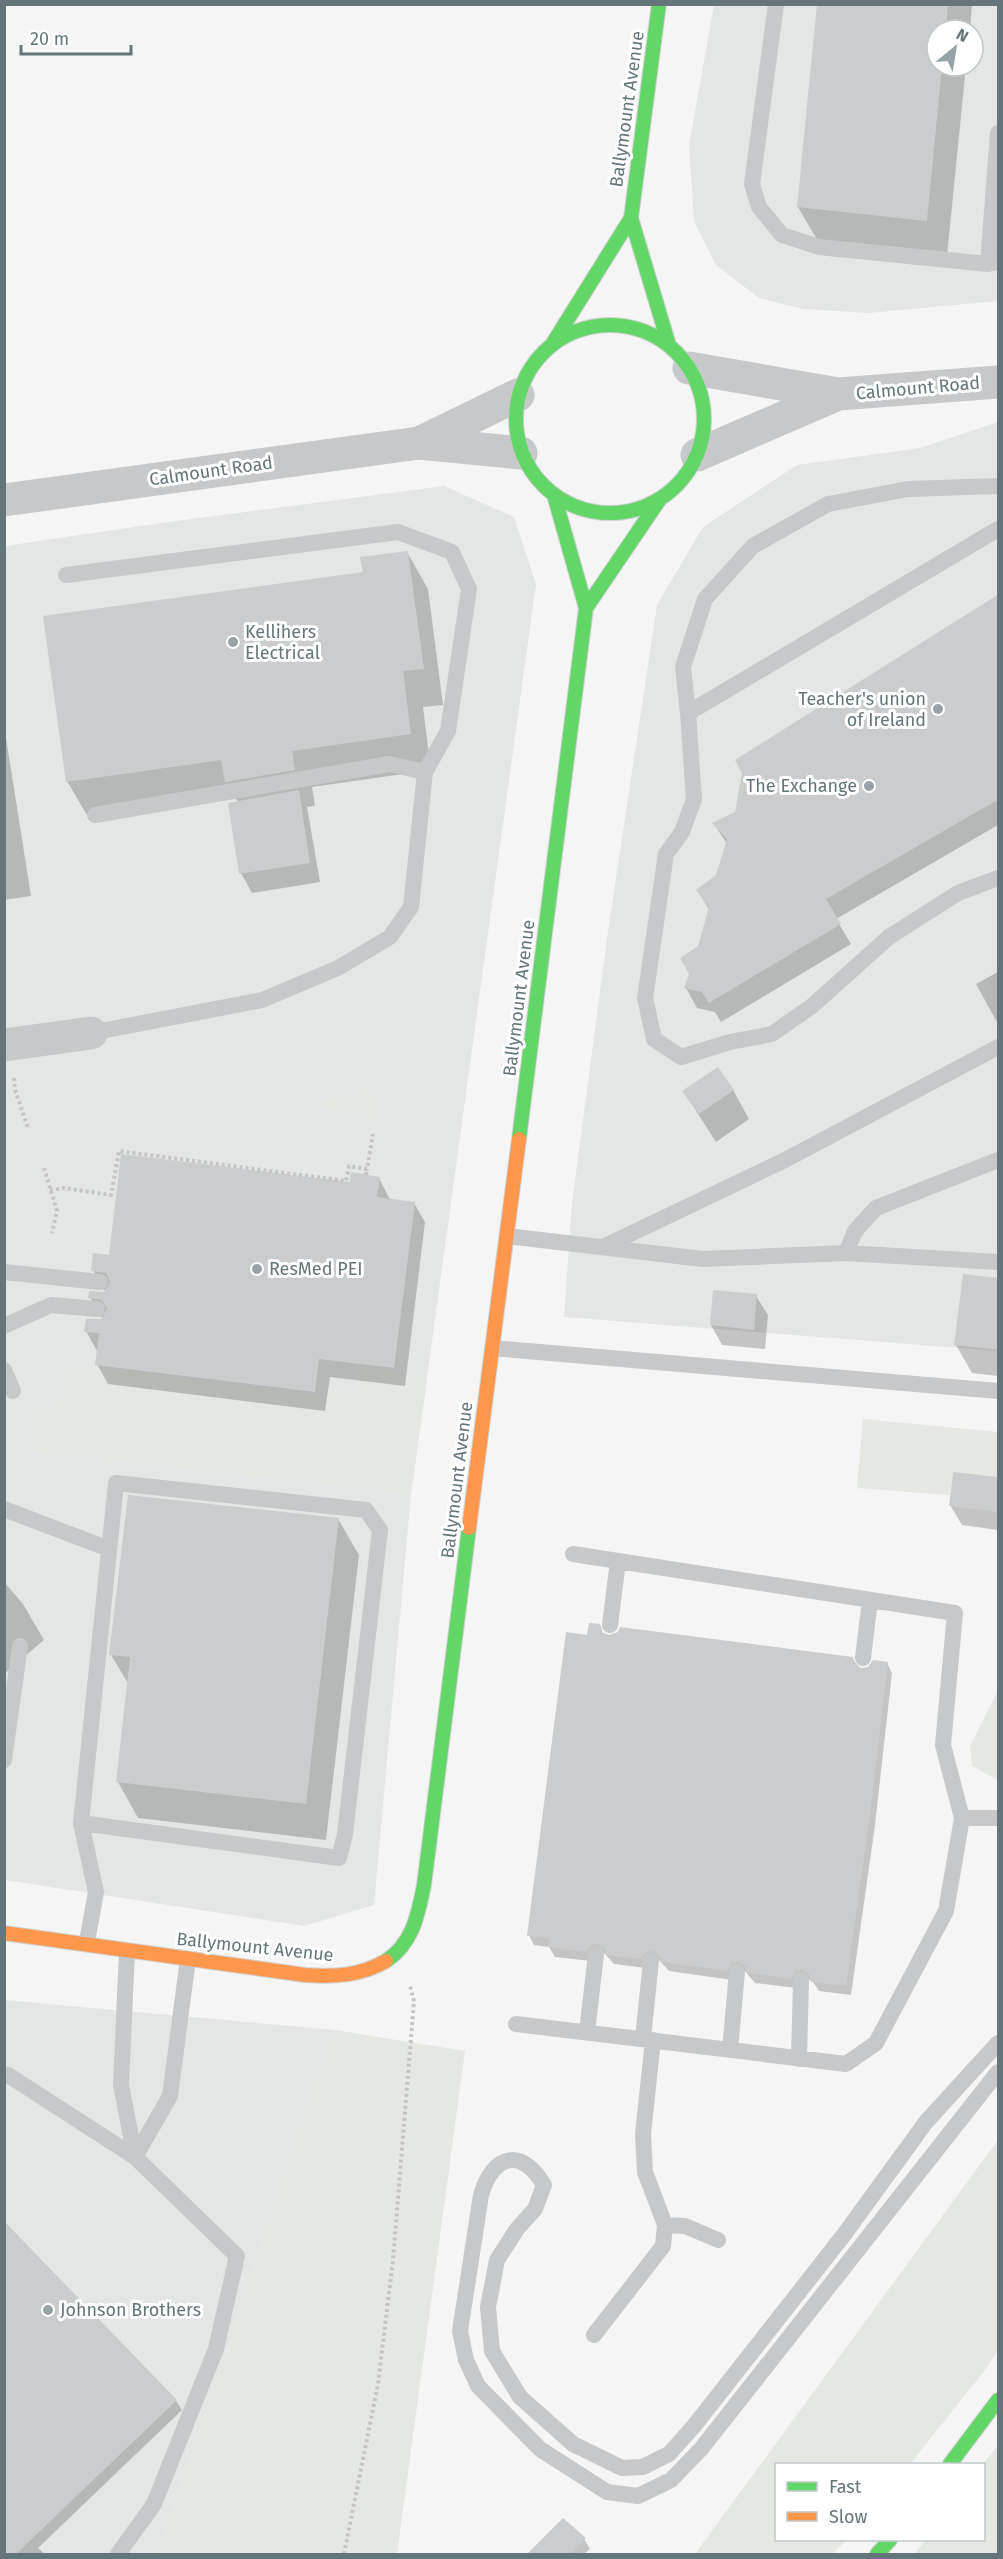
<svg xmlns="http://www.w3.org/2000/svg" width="1003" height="2559" font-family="'Fira Sans',sans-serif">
	<rect width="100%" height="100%" fill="#f5f5f5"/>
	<path fill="#e4e6e5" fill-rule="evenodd" d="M 714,5 L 998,5 L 998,301 L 869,313 L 803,309 L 759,298 L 716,265 L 694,221 L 689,145 ZM 937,30 L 973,30 L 973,66 L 937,66 Z
		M 998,422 L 998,1351 L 564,1317 L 572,1203 L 608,931 L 657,605 L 703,527 L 797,465 L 920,448 Z
		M 444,486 L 514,517 L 536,584 L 411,1494 L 374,1905 L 304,1926 L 5,1880 L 5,546 L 161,523 Z
		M 4,2000 L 335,2030 L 158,2554 L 5,2554 Z"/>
	<path fill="#e4e7e2" d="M 371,1091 L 378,1105 L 373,1117 L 314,1104 Z
		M 67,1367 L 93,1367 L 328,1398 L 331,1389 L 357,1394 L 362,1367 L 427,1379 L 411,1494 L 28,1450 L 34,1411 L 58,1410 Z
		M 863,1419 L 998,1432 L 998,1477 L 953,1472 L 950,1495 L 857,1488 Z
		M 998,1690 L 998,1780 L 972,1766 L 970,1746 Z
		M 335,2030 L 465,2051 L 397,2554 L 158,2554 Z
		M 998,2140 L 998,2350 L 985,2370 L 910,2464 L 776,2464 L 776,2540 L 846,2540 L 832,2554 L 695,2554 Z
		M 998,2445 L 998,2554 L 914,2554 L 926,2540 L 984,2540 L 983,2464 Z"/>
	<path fill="#0003" d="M 819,4 L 972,4 L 970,30 L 937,30 L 937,66 L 966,66 L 947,256 L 819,243 L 798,207 Z
		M 407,552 L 428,589 L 443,705 L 423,707 L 431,770 L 312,787 L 315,806 L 307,807 L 320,882 L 252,893 L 241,873 L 238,802 L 235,797 L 88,817 L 67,781 L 364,574 Z
		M 998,596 L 998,825 L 836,919 L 851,944 L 721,1022 L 715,1012 L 697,1008 L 686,988 L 710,911 L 698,891 L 717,876 L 727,844 L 714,824 L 736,813 Z
		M 4,725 L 31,896 L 4,900 Z
		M 998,972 L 998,1024 L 976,984 Z
		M 733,1090 L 749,1119 L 716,1142 L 684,1092 Z
		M 379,1178 L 390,1200 L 414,1203 L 425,1222 L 405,1386 L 330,1377 L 325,1411 L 108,1384 L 97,1364 L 97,1351 L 86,1331 L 104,1317 L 101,1317 L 90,1297 L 104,1293 L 107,1290 L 104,1290 L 93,1270 L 110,1257 L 351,1184 Z
		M 998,1279 L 998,1376 L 972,1373 L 956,1345 Z
		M 714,1292 L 756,1296 L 768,1315 L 765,1349 L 722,1345 L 711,1325 Z
		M 998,1479 L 998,1530 L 962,1525 L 950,1505 Z
		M 338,1519 L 359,1555 L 326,1840 L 138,1818 L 118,1782 L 129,1685 L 111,1655 Z
		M 4,1582 L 23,1604 L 44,1640 L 4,1674 Z
		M 604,1635 L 852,1658 L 861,1670 L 887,1663 L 892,1673 L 875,1825 L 851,1995 L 819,1991 L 813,1982 L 808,1979 L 796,1988 L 755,1983 L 745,1971 L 737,1972 L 732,1980 L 669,1971 L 659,1960 L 652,1961 L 646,1968 L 614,1964 L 604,1953 L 597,1954 L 591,1961 L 555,1957 L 549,1947 L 534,1945 L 529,1935 L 589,1636 Z
		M 4,2223 L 176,2401 L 182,2410 L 38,2548 L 45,2554 L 4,2554 Z
		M 584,2539 L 590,2549 L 584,2554 L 554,2554 L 549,2550 Z"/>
	<path fill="#cbcccd" d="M 817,4 L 948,4 L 946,30 L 937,30 L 937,66 L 942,66 L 927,221 L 797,207 Z
		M 408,551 L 424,669 L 403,671 L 411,734 L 292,751 L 295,770 L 225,782 L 221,760 L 66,782 L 43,616 L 363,572 L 360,557 Z
		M 999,594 L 999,799 L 826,899 L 841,924 L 709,1003 L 702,992 L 684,988 L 689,974 L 680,958 L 698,946 L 709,907 L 696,890 L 716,875 L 727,839 L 712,823 L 735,812 L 742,773 L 735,760 Z
		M 299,790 L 310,863 L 239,874 L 228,803 Z
		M 718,1067 L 734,1090 L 699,1114 L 682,1091 Z
		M 121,1154 L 350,1182 L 351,1172 L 380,1177 L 377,1197 L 415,1202 L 394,1368 L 319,1359 L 315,1392 L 95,1365 L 99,1333 L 84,1332 L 86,1319 L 101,1319 L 107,1309 L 102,1300 L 88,1298 L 89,1291 L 104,1292 L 110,1282 L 106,1273 L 91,1271 L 93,1253 L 109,1255 Z
		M 963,1274 L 999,1278 L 999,1350 L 954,1345 Z
		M 713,1290 L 757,1294 L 754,1330 L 710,1325 Z
		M 953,1472 L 999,1477 L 999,1512 L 949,1506 Z
		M 128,1495 L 339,1518 L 306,1804 L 116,1782 L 130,1657 L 109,1655 Z
		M 589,1623 L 600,1624 L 603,1633 L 609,1635 L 618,1632 L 620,1627 L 853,1657 L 854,1663 L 861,1668 L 868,1667 L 873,1660 L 888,1662 L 870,1815 L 846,1986 L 811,1982 L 810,1975 L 802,1970 L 796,1971 L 791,1979 L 747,1973 L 746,1967 L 739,1962 L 732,1963 L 727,1971 L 661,1962 L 660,1956 L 653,1951 L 646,1952 L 641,1959 L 606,1955 L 605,1949 L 598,1944 L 591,1945 L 586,1952 L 548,1947 L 549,1938 L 527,1936 L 566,1632 L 587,1635 Z
		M 4,2221 L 177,2400 L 16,2554 L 4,2554 Z
		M 563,2518 L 586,2538 L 570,2554 L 527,2554 Z"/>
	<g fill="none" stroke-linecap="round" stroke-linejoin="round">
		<defs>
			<path id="fast" d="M 659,4 L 631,218 L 669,345
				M516 419a94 94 0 1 1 188 0a94 94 0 1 1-188 0Z
				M 553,343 L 631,218
				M 586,608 L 660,499
				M 519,1139 L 586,608 L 554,495
				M 386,1961 C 413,1943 418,1915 424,1885 L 469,1528
				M 950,2464 L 998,2400
				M 877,2554 L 890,2540"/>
			<path id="slow" d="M 469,1528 L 519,1139
				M 4,1933 L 305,1975 C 334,1977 360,1976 386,1961"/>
		</defs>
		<use href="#fast" stroke="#d0d1d2" stroke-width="16"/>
		<use href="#slow" stroke="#d0d1d2" stroke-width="16"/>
		<path stroke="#c5c5c6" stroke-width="4" stroke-dasharray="3 3" stroke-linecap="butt" d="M 14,1078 L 15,1090 L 28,1128
			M 44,1168 L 57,1211 L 52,1233
			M 366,1175 L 367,1169
			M 50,1190 L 64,1188 L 111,1195 L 119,1151 L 346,1181 L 349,1166 L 367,1169 L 373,1134
			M 344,2554 L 378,2384 L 393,2260 L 414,2001 L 410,1986"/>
		<path stroke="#c6c8c9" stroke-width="16" d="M 776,4 L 752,184 L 759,207 L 782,235 L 819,247 L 988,264 L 998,262
			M 988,264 L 998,133
			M 998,529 L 688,713 L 694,799 L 682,832 L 666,854 L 645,998 L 654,1039 L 681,1057 L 730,1042 L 772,1034 L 812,1006 L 889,937 L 958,893 L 998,878
			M 66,575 L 398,532 L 452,552 L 469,589 L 448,731 L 425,772 L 411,907 L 390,937 L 338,968 L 262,1000 L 91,1033
			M 688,713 L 683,667 L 705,599 L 753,546 L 828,504 L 908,489 L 998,486
			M 95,815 L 389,764 L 425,772
			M 507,1236 L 703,1259 L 846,1253 L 998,1262
			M 603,1247 L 785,1160 L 998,1047
			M 846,1253 L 855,1231 L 876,1208 L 998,1160
			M 4,1272 L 100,1282
			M 4,1326 L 51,1305 L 97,1309
			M 492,1348 L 998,1391
			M 4,1370 L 13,1391
			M 4,1509 L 109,1549
			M 573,1554 L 955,1613 L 943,1745 L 962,1818
			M 610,1625 L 618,1561
			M 863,1658 L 870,1600
			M 4,1760 L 20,1646
			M 81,1823 L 339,1858 L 345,1834 L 380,1530 L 366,1510 L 116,1483 L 81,1823 L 96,1892 L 87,1942
			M 127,1951 L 121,2085 L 135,2157
			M 516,2024 L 846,2064 L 876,2043 L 946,1911 L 962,1818 L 998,1818
			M 587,2032 L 596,1954
			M 643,2038 L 651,1961
			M 998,2043 L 926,2122 L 843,2236 L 694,2426 L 669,2454 L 643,2467 L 622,2468 L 573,2444 L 520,2397 L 492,2351 L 488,2307 L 497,2260 L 517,2229 L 535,2209 L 544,2185 C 522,2147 493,2154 481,2195 L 460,2331 L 466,2360 L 478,2386 L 540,2449 L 607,2492 L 638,2496 L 671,2480 L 701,2449 L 998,2072
			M 730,2050 L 737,1972
			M 799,2059 L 801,1980
			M 4,2076 L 8,2075 L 135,2157 L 237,2256 L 216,2349 L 154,2504 L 118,2554
			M 135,2157 L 170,2096 L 188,1959
			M 665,2225 L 685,2226 L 718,2240
			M 594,2335 L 663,2246 L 665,2225 L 645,2172 L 643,2134 L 653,2040"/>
		<path stroke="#c6c8c9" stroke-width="33" d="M 689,368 L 838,394 L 998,382
			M 419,443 L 518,395
			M 697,455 L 838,394
			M 4,500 L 419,443 L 521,453
			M 4,1045 L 91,1033"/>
		<use href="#fast" stroke="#63d668" stroke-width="14"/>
		<use href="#slow" stroke="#ff974d" stroke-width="14"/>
	</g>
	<g fill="#97a2a6" stroke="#fff" stroke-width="2">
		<circle cx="233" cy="642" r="6"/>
		<circle cx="938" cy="709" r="6"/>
		<circle cx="869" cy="786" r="6"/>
		<circle cx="257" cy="1269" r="6"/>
		<circle cx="48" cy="2310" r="6"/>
	</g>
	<g text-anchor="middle" stroke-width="6" stroke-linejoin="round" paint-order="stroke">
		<g font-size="18" fill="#65767b" stroke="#fff">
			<text transform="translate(627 109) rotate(-82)" y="6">Ballymount Avenue</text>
			<text transform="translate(918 388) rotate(-5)" y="6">Calmount Road</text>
			<text transform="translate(211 471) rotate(-8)" y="6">Calmount Road</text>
			<text transform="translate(519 998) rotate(-83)" y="6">Ballymount Avenue</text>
			<text transform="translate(457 1480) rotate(-83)" y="6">Ballymount Avenue</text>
			<text transform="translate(255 1947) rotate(6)" y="6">Ballymount Avenue</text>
		</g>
		<g font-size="18" fill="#65767b" stroke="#fff" text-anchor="start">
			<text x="245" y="638">Kellihers<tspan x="245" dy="21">Electrical</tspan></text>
			<text x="926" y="705" text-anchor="end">Teacher's union<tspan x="926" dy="21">of Ireland</tspan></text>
			<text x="857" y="792" text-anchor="end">The Exchange</text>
			<text x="269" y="1275">ResMed PEI</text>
			<text x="60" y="2316">Johnson Brothers</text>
		</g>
	</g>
	<rect width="1003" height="2559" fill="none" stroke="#65767b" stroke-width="12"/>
	<rect x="775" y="2463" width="210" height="78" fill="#ffffff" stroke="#c1c8ca" stroke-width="1.5"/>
	<rect x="787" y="2482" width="30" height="9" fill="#63d668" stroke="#c1c8ca" stroke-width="1.5"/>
	<text x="829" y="2493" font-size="18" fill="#65767b">Fast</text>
	<rect x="787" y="2512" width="30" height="9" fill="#ff974d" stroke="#c1c8ca" stroke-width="1.5"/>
	<text x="829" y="2523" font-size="18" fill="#65767b">Slow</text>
	<g transform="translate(955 48) rotate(30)"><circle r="28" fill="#ffffff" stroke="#c1c8ca" stroke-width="1.5"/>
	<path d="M0-4.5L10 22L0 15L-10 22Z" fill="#97a2a6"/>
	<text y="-9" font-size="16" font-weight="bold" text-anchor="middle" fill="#65767b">N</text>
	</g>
	<path d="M21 45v9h110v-9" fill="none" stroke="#65767b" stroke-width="3"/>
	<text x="30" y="45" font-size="18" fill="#65767b" stroke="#ffffff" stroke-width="4.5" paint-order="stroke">20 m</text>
</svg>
